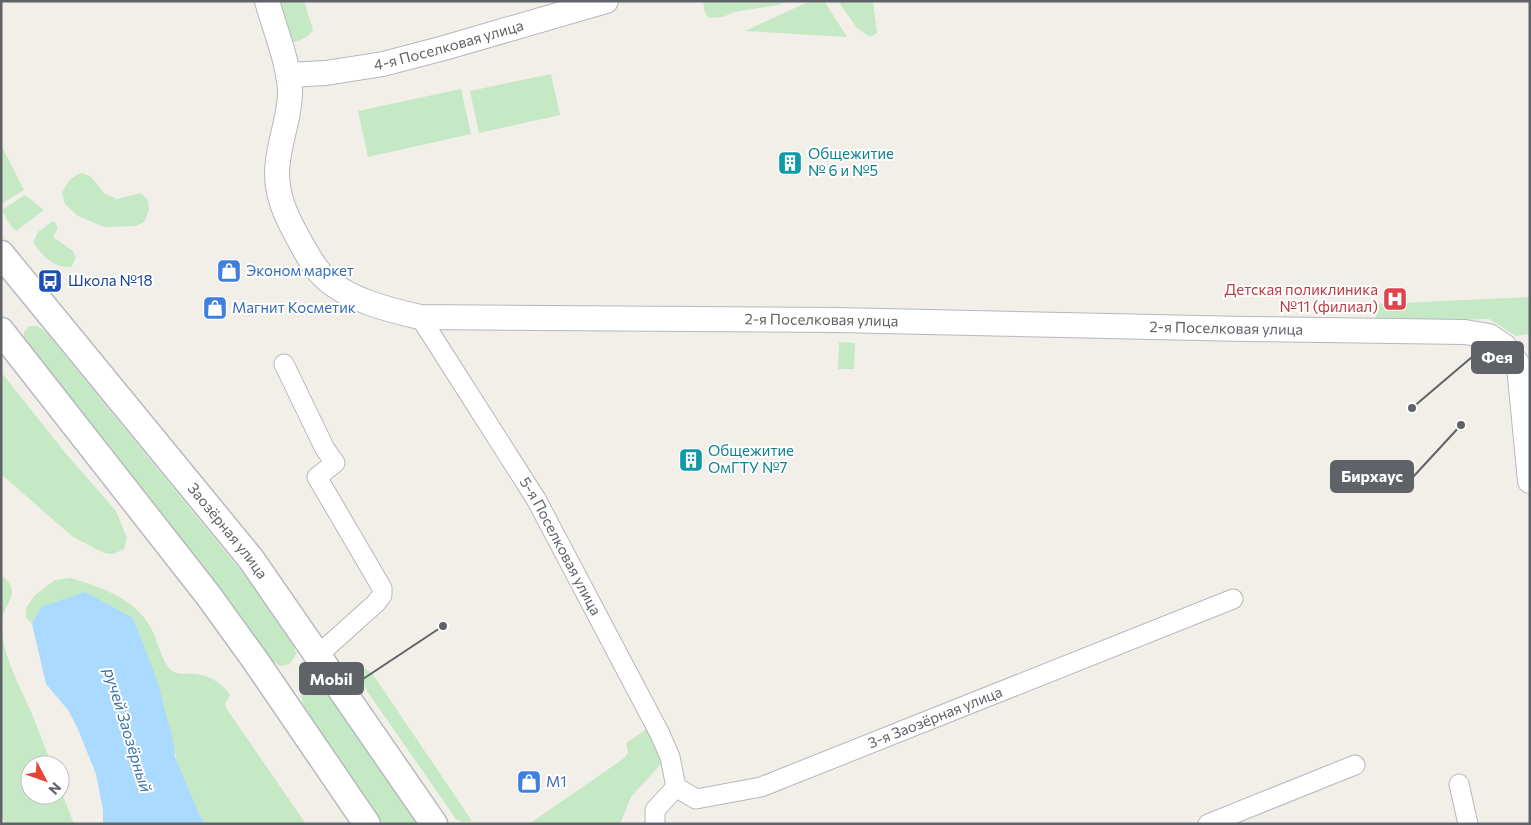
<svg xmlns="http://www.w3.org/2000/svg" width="1531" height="825" font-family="Commissioner,sans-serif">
	<rect width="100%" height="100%" fill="#f1efe8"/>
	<path fill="#c5e8c5" d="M 278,1 L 304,1 L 313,30 C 307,39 299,40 290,43 Z
		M 703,1 L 784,1 L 779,5 L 734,12 L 723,17 L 709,18 L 705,13 Z
		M 810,1 L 824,1 L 847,37 L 745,31 Z
		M 838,1 L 873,1 L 877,33 L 870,37 L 857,28 Z
		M 551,74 L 560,115 L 479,133 L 470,91 Z
		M 461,89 L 471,134 L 368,157 L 358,111 Z
		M 1,145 L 24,190 L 1,204 Z
		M 82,173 L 91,177 L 105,194 L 117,199 L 141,193 L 148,200 L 149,210 L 144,222 L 136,226 L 105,227 L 78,216 L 65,204 L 62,193 C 67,183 70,177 82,173 Z
		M 25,195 L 44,210 L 16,231 L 10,225 L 2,210 Z
		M 53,221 C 60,227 57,230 53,237 L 73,251 L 76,258 L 71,267 C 53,268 42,255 33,242 L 38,232 Z
		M 1530,297 L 1530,334 L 1516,336 L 1489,319 L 1376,322 L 1377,304 Z
		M 29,326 L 37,326 L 45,331 L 245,576 L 292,640 L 296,654 L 290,664 L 280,666 L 268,658 L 28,345 L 24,338 L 24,332 Z
		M 839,342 L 855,343 L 854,369 L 838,369 Z
		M 1,372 L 67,455 L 116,511 L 127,538 L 124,549 L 113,554 L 104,553 L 73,537 L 1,474 Z
		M 1,575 C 25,594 2,602 2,623 C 1,655 20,685 32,714 C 39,731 45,748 52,765 L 30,765 L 30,795 L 60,795 L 60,788 L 74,824 L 5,824 L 1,813 Z
		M 71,578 C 104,588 139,600 154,634 C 157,642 164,664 170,669 C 177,676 186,673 195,674 C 209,675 222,683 230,695 L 225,704 L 226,708 L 306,824 L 206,824 C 193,806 175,766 174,744 L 133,618 L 41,607 L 32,624 L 26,618 L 26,608 L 35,595 L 55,580 Z
		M 365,669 L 372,673 L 472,821 L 463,822 L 456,819 L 367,691 L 359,673 Z
		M 315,684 L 327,691 L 418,824 L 384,824 L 304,707 L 301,695 L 306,687 Z
		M 651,726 L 661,750 L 660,765 L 631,797 L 620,824 L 529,824 L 623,759 L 628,753 L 626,743 Z"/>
	<path fill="#aadaff" d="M 85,592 L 133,618 L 157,680 L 174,744 L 175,757 L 199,814 L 206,824 L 103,824 L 103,810 L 96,774 L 77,727 L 68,710 L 46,684 L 32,624 L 41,607 Z"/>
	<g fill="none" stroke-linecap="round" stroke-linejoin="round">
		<defs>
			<g id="minor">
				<path id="s1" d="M 420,317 L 536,499 L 660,734 L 670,757 L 676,787"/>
				<path d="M 284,364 L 325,449 L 335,463 L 317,477 L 382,588 L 382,595 L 376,603 L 318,655"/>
				<path d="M 1459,784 L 1468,824"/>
				<path id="s2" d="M 655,822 L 655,810 L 676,787 L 696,799 L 761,787 L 1233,599"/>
				<path d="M 1208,824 L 1355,765"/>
			</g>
			<g id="tertiary">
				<path id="s3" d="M 267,1 C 275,30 288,60 290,90 C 291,116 277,146 277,173 C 277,195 285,214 296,234 C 304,249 313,267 325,278 C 349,300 389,310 420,317 L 837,320 L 1245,329 L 1465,332 L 1489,336 L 1504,346 L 1519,366 L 1530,481"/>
				<path id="s4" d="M 288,75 L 326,73 L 383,64 L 444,48 L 606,1"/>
			</g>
			<g id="secondary">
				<path id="s5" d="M 1,254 L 251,559 L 434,824"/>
				<path d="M 1,331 L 208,595 L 255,660 L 367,824"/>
			</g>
		</defs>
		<use href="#minor" stroke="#b5b8bc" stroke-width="21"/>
		<use href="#tertiary" stroke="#b5b8bc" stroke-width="26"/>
		<use href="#secondary" stroke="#b6babf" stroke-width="29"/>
		<use href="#minor" stroke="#fff" stroke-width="19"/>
		<use href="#tertiary" stroke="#fff" stroke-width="24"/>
		<use href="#secondary" stroke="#fff" stroke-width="26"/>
	</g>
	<defs>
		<symbol id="building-square" viewBox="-11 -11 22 22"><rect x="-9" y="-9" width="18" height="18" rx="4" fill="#0f9aa8" stroke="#fff"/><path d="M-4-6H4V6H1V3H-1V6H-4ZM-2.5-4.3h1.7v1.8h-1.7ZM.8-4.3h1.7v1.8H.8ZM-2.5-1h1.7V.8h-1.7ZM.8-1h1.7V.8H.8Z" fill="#fff"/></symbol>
		<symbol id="shop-square" viewBox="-11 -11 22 22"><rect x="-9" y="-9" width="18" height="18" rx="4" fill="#3f7fe0" stroke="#fff"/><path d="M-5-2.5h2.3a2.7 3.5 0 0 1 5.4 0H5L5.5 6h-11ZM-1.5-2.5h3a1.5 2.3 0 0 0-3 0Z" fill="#fff"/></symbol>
		<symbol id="bus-square" viewBox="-11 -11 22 22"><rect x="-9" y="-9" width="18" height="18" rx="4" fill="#1a4fb4" stroke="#fff"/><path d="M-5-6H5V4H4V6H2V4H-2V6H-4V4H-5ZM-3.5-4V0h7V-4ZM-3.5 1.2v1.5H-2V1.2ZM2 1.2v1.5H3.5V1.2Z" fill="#fff"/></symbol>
		<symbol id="hospital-square" viewBox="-11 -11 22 22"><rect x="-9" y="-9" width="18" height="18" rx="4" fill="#e0444e" stroke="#fff"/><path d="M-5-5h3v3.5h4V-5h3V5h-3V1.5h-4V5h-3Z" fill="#fff"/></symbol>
	</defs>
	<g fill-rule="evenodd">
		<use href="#building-square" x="776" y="149" width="28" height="28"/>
		<use href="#shop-square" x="215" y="257" width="28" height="28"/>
		<use href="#bus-square" x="36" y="267" width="28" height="28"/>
		<use href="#hospital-square" x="1381" y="285" width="28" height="28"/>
		<use href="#shop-square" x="201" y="294" width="28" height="28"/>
		<use href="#building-square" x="677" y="446" width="28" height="28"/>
		<use href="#shop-square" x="515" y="768" width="28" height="28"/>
	</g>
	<g text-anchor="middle" stroke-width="4" stroke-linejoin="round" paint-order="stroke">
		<g font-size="15" fill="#5f6368" stroke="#fff">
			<text dy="5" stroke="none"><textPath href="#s4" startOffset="164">4-я Поселковая улица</textPath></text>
			<text dy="5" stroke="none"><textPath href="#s3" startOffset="799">2-я Поселковая улица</textPath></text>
			<text dy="5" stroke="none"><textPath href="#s3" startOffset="1204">2-я Поселковая улица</textPath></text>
			<text dy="5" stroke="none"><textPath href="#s5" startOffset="358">Заозёрная улица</textPath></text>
			<text dy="5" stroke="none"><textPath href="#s1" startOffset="269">5-я Поселковая улица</textPath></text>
			<text dy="5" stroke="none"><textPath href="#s2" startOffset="320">3-я Заозёрная улица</textPath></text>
		</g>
		<g font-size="15" fill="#0d838f" stroke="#fff" text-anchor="start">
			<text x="808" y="159">Общежитие<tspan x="808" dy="17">№ 6 и №5</tspan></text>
			<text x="708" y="456">Общежитие<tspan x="708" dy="17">ОмГТУ №7</tspan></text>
		</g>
		<g font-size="15" fill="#366cbe" stroke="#fff" text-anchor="start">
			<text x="246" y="276">Эконом маркет</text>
			<text x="232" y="313">Магнит Косметик</text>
			<text x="546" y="787">М1</text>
		</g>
		<g font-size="15" fill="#164399" stroke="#fff" text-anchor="start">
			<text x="68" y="286">Школа №18</text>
		</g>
		<g font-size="15" fill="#be3a42" stroke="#fff" text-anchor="end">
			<text x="1378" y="295">Детская поликлиника<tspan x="1378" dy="17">№11 (филиал)</tspan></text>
		</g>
		<g font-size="16" font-style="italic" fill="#4174aa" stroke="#fff">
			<text transform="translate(128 730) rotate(73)" y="6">ручей Заозёрный</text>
		</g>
	</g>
	<path fill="none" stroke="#5f6368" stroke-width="2" d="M1412 408L1472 357M1461 425L1413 477M443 626L363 679"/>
	<g fill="#5f6368" stroke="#fff" stroke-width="2">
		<circle cx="1412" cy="408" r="5"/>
		<circle cx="1461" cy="425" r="5"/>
		<circle cx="443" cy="626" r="5"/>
	</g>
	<g fill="#5f6368" stroke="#5f6368" stroke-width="2">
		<rect x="1472" y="342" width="51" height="31" rx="5"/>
		<rect x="1331" y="461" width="82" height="31" rx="5"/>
		<rect x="300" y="663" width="63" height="31" rx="5"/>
	</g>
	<g font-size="16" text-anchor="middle" font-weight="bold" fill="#fff">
		<text x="1497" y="363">Фея</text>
		<text x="1372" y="482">Бирхаус</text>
		<text x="331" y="685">Mobil</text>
	</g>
	<rect width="1531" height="825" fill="none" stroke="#5f6368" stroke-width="5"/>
	<g transform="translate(45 780) rotate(131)"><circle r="24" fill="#ffffff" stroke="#bfc1c3"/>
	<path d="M0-4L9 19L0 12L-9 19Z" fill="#ea4335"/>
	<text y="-8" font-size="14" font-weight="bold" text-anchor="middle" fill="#5f6368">N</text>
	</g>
</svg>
